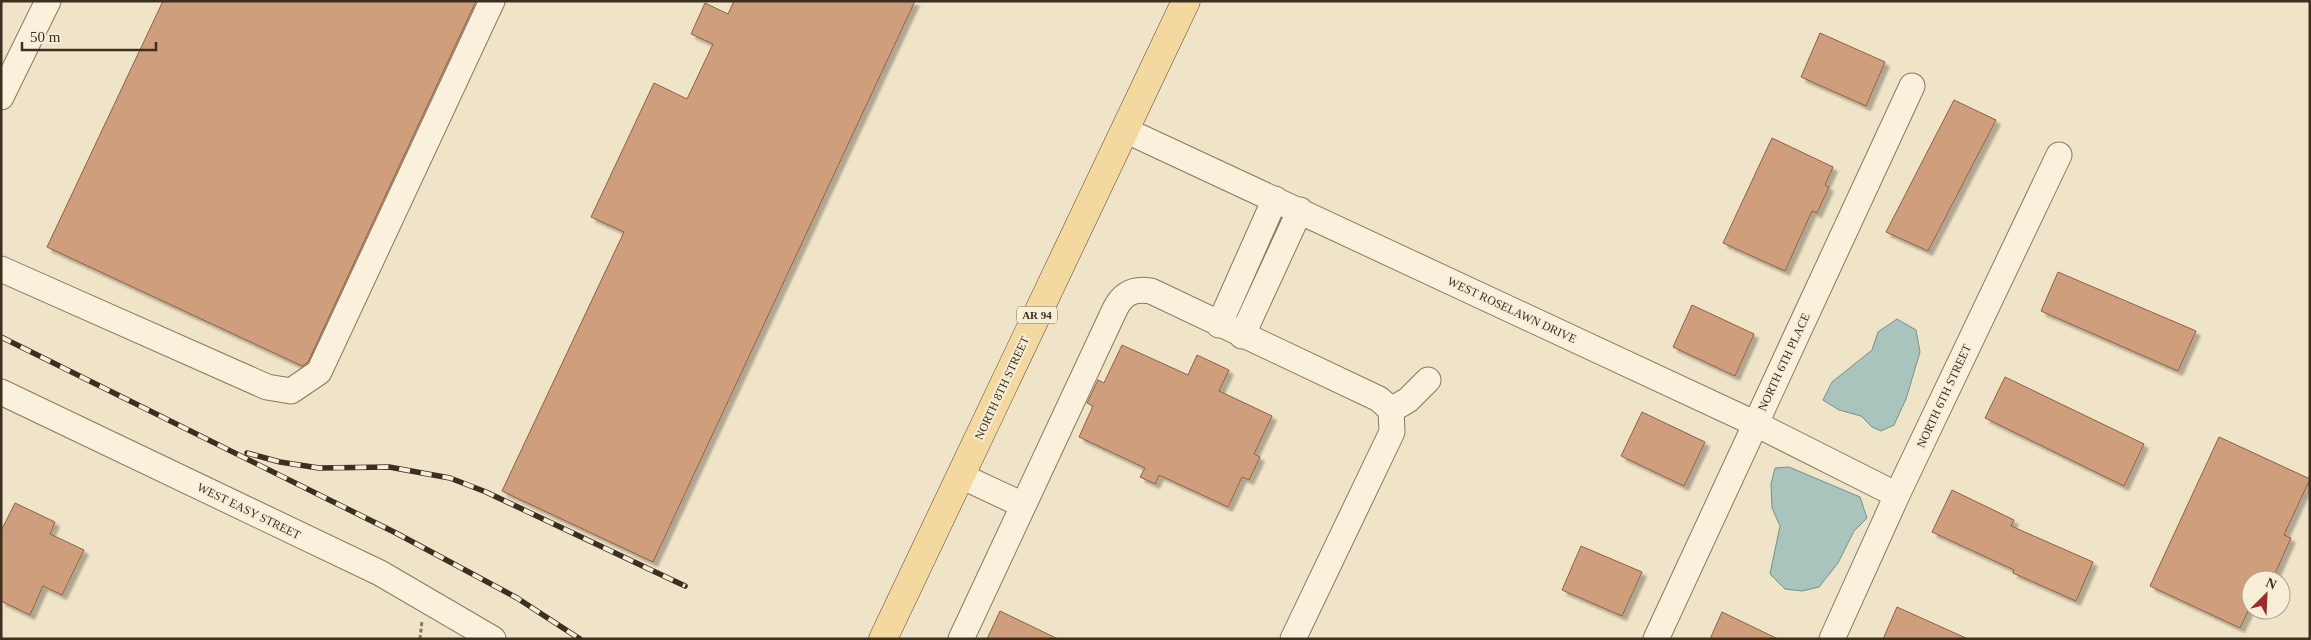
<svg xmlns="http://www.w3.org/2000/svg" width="2311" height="640" font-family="'Times New Roman',serif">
	<defs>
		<filter id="shadow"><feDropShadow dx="4.5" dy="4.5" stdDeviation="1" flood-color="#0004"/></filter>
	</defs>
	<rect width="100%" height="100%" fill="#f0e4c8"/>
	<path fill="#a9c4bc" stroke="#6f938a" d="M 1897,319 L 1916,330 L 1920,352 L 1906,399 L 1894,425 L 1881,431 L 1872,427 L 1861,416 L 1839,410 L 1823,400 L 1832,382 L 1872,350 L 1878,332 Z
		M 1789,467 L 1860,497 L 1867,518 L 1854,531 L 1838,563 L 1819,587 L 1802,591 L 1785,589 L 1770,574 L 1780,526 L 1772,508 L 1771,484 L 1775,468 Z"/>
	<path fill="#cf9f7d" stroke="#8d5f41" filter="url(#shadow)" d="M 163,1 L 476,1 L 308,362 L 302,366 L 47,247 Z
		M 734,1 L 915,1 L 653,562 L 502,491 L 624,232 L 591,217 L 654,83 L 687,99 L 713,44 L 691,34 L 705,3 L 728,14 Z
		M 1820,33 L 1885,62 L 1866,106 L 1801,77 Z
		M 1954,100 L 1996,120 L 1928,251 L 1886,232 Z
		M 1772,138 L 1833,167 L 1825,185 L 1829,187 L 1817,213 L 1812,211 L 1785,271 L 1723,243 Z
		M 2058,272 L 2196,331 L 2178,371 L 2041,311 Z
		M 1692,305 L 1754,334 L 1735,376 L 1673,347 Z
		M 1122,345 L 1188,375 L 1197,355 L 1229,370 L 1219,391 L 1272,416 L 1254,454 L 1260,457 L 1249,480 L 1242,477 L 1228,507 L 1159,475 L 1155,484 L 1140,477 L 1145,468 L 1079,437 L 1093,406 L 1087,403 L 1098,380 L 1104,383 Z
		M 2005,377 L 2144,444 L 2124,486 L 1985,418 Z
		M 1642,412 L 1705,442 L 1684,486 L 1621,456 Z
		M 2219,437 L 2310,479 L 2284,535 L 2291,538 L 2273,578 L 2265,574 L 2263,580 L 2251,580 L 2251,605 L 2240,628 L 2150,586 Z
		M 1952,490 L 2014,520 L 2011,526 L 2093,562 L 2076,601 L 2013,573 L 2014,570 L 1932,532 Z
		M 15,503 L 55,522 L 50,534 L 84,550 L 62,595 L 43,586 L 30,615 L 1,601 L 1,531 Z
		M 1581,546 L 1642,572 L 1622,616 L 1562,590 Z
		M 1897,607 L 1968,639 L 1883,639 Z
		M 1000,611 L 1058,639 L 987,639 Z
		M 1722,612 L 1778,639 L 1710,639 Z"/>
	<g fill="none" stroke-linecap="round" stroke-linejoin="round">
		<defs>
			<path id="minor" d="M 1,97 L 48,1
				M 1125,130 L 1756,424 L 1897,495
				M 1,269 L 267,387 L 291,391 L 319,372 L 492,1
				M 1219,325 L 1275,199
				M 1242,336 L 1300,210
				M 1,392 L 380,573 L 493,639
				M 1391,410 L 1408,400 L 1428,380
				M 961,476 L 1023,505
				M 961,639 L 1115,309 C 1123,293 1134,288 1151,291 L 1379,399 L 1391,410 L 1392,432 L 1293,639
				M 1656,639 L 1912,86
				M 1832,639 L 1897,495 L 2059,155"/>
			<path id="major" d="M 883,639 L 1186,1"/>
		</defs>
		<use href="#minor" stroke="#8d765c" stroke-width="27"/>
		<use href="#major" stroke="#5b4430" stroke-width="29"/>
		<path stroke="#8d765c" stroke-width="3" stroke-dasharray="4 2.5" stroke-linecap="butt" d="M 420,639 L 422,621"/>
		<use href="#minor" stroke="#faf1dc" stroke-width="25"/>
		<use href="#major" stroke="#f3d9a0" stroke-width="28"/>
		<defs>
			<path id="rail" d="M 1,337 L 396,533 L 517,598 L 580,639
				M 247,453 L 280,462 L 319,468 L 389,467 L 450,478 L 486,492 L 685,586"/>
		</defs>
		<use href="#rail" stroke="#3d2e20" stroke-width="5.5"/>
		<use href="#rail" stroke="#f7eed8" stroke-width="4" stroke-dasharray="11" stroke-linecap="butt"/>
	</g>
	<g text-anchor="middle" stroke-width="4" stroke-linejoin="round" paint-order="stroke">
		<rect fill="#f7eed8" stroke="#756857" stroke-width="1" x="1017" y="306.5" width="40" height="17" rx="4"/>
		<g font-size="11" font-weight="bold" fill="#3d2e20">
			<text x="1037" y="319">AR 94</text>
		</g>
		<g font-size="12" fill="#3d2e20" stroke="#f7eed8">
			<text transform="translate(1512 310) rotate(25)" y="4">WEST ROSELAWN DRIVE</text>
			<text transform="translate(1784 362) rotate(-65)" y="4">NORTH 6TH PLACE</text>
			<text transform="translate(1002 388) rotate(-65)" y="4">NORTH 8TH STREET</text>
			<text transform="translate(1944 396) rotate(-65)" y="4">NORTH 6TH STREET</text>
			<text transform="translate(249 511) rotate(26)" y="4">WEST EASY STREET</text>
		</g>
	</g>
	<rect width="2311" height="640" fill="none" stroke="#3d2e20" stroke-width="5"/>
	<g transform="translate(2266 595) rotate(24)"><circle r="24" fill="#f7eed8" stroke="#ada18e"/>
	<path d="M0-4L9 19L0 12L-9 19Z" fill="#9e2a2b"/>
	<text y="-8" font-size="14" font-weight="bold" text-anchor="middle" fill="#3d2e20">N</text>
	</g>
	<path d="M22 42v8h134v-8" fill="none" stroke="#3d2e20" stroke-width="2.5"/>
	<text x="30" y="42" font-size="15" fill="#3d2e20" stroke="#f7eed8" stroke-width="4" paint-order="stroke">50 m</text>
</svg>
